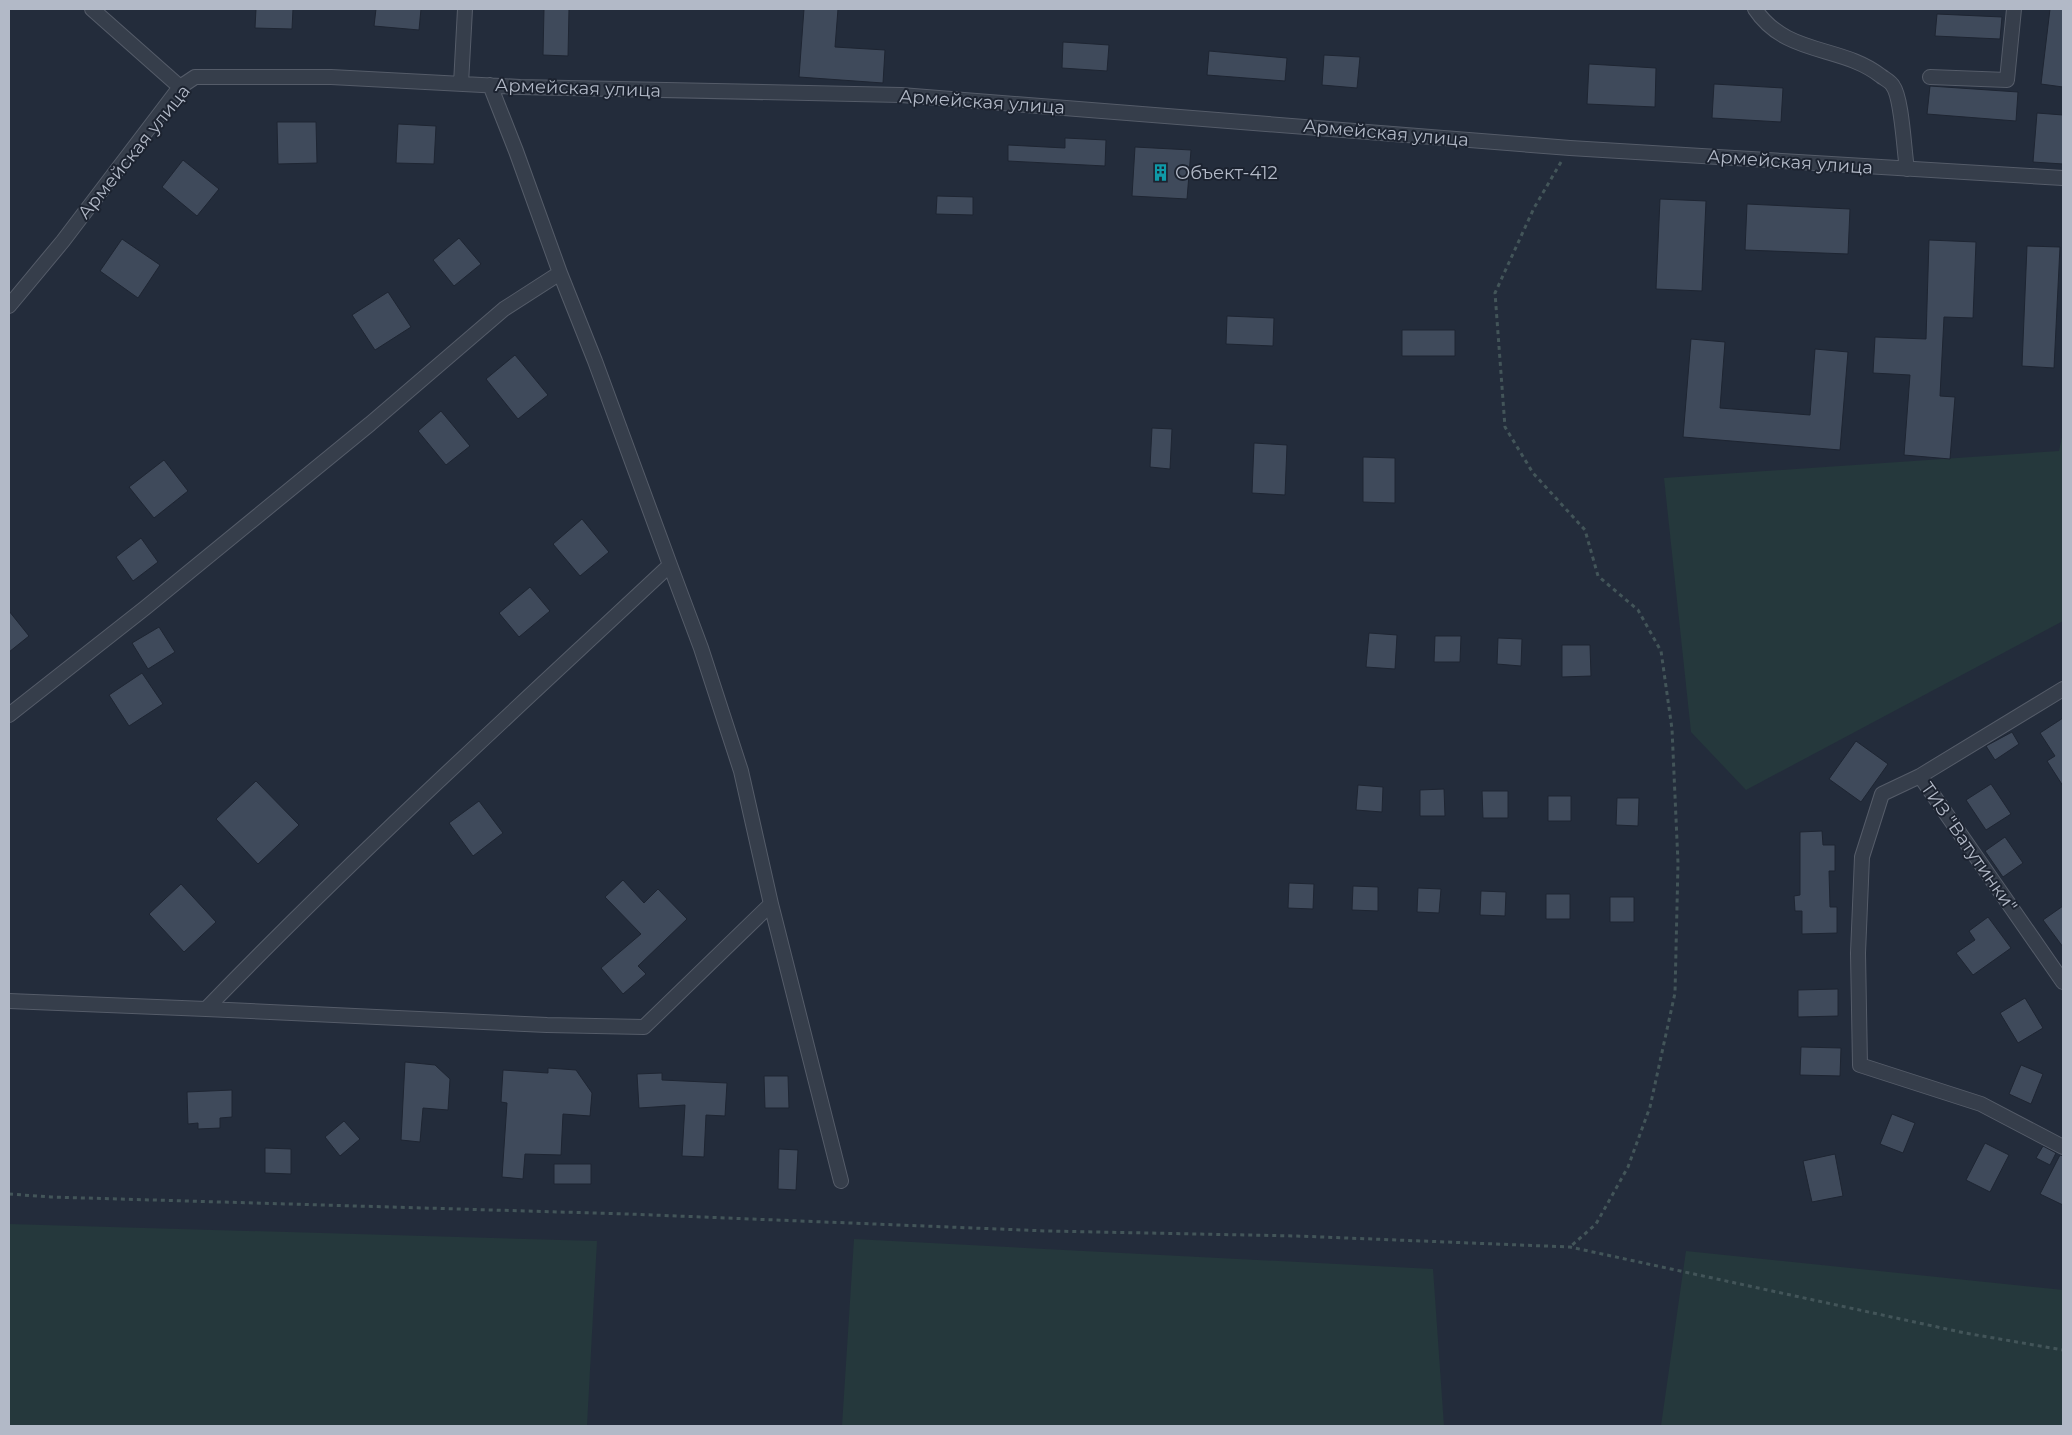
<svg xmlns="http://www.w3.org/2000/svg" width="2072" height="1435" font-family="Montserrat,sans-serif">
	<rect width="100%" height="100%" fill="#232c3b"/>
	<path fill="#25383c" d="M 2063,432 L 2063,621 L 1746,790 L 1691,732 L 1664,478 L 2059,451 Z
		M 9,1224 L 597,1241 L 587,1426 L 9,1426 Z
		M 854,1239 L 1433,1269 L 1444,1426 L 842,1426 Z
		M 1686,1251 L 2063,1290 L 2063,1426 L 1661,1426 Z"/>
	<path fill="#3f4a5b" stroke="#1e2532" d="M 256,9 L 293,9 L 292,29 L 255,28 Z
		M 376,9 L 421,9 L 419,30 L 374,26 Z
		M 544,9 L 569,9 L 568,56 L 543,55 Z
		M 804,9 L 838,9 L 835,47 L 885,50 L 883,83 L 799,77 Z
		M 2050,9 L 2063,9 L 2063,87 L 2041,84 Z
		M 1937,14 L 2002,17 L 2000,39 L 1935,36 Z
		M 1063,42 L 1109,45 L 1107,71 L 1062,68 Z
		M 1209,51 L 1287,58 L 1285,81 L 1207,75 Z
		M 1324,55 L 1360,57 L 1357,88 L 1322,85 Z
		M 1589,64 L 1656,68 L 1655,107 L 1587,104 Z
		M 1714,84 L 1783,88 L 1781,122 L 1712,118 Z
		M 1930,86 L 2018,92 L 2016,121 L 1927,114 Z
		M 2037,113 L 2063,115 L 2063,164 L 2033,162 Z
		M 277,122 L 316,122 L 317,163 L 278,164 Z
		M 398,124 L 436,126 L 434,164 L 396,163 Z
		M 1065,138 L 1106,140 L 1105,166 L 1008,161 L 1008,145 L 1065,148 Z
		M 1135,147 L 1191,150 L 1187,199 L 1132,196 Z
		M 183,160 L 219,189 L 197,216 L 162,187 Z
		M 937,196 L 973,197 L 973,215 L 936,214 Z
		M 1660,199 L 1706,201 L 1702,291 L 1656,289 Z
		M 1747,204 L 1850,209 L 1848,254 L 1745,250 Z
		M 459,238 L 481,264 L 454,286 L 433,260 Z
		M 122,239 L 160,265 L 138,298 L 100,271 Z
		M 1929,240 L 1976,242 L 1973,318 L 1944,317 L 1940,396 L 1955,397 L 1950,459 L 1904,455 L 1910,375 L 1873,373 L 1875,337 L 1926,339 Z
		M 2027,246 L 2060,247 L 2054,368 L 2022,366 Z
		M 388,292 L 411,327 L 375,350 L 352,315 Z
		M 1227,316 L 1274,318 L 1273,346 L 1226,344 Z
		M 1402,330 L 1455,330 L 1455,356 L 1402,356 Z
		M 1691,339 L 1725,342 L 1720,408 L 1810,415 L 1815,349 L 1848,352 L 1840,450 L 1683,437 Z
		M 515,355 L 548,395 L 518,419 L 486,379 Z
		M 441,411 L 470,446 L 446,465 L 418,431 Z
		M 1152,428 L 1172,429 L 1170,469 L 1150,467 Z
		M 1254,443 L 1287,445 L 1285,495 L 1252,493 Z
		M 1363,457 L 1395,458 L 1395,503 L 1363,502 Z
		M 164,460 L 188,491 L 154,518 L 129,487 Z
		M 582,519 L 609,552 L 580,576 L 553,544 Z
		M 141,538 L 158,562 L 133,581 L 116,557 Z
		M 530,587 L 550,611 L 519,637 L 499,613 Z
		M 9,611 L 29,636 L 9,652 Z
		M 159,627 L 175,652 L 148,669 L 132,643 Z
		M 1369,633 L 1397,635 L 1395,669 L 1366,667 Z
		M 1435,636 L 1461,636 L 1460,662 L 1434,662 Z
		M 1498,638 L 1522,639 L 1521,666 L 1497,664 Z
		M 1562,645 L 1590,645 L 1591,676 L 1562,677 Z
		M 142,673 L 163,704 L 129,726 L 109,695 Z
		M 2063,718 L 2063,786 L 2047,761 L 2055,756 L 2040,733 Z
		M 2012,732 L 2019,744 L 1995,760 L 1986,746 Z
		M 1856,741 L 1888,764 L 1861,802 L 1829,779 Z
		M 256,781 L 299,825 L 258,864 L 216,819 Z
		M 1991,784 L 2011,814 L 1986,830 L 1966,800 Z
		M 1358,785 L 1383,787 L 1382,812 L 1356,810 Z
		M 1444,789 L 1445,816 L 1420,816 L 1420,790 Z
		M 1482,791 L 1508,791 L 1508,818 L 1483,818 Z
		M 1548,796 L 1571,796 L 1571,821 L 1548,821 Z
		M 1617,798 L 1639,798 L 1638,826 L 1616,825 Z
		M 479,801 L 503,833 L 473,856 L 449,823 Z
		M 1822,831 L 1823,845 L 1835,845 L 1835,871 L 1829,871 L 1830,907 L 1837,907 L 1837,933 L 1802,934 L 1802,911 L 1795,911 L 1794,896 L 1800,895 L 1800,832 Z
		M 2005,837 L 2023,863 L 2003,877 L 1985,851 Z
		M 623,880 L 644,903 L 658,889 L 687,919 L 638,966 L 646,974 L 623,994 L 601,968 L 641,934 L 605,897 Z
		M 1289,883 L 1314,884 L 1313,909 L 1288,908 Z
		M 181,884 L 216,922 L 184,952 L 149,914 Z
		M 1353,886 L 1378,887 L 1378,911 L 1352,910 Z
		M 1418,888 L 1441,889 L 1439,913 L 1417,912 Z
		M 1481,891 L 1506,892 L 1505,916 L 1480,915 Z
		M 1546,894 L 1570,894 L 1570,919 L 1546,919 Z
		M 1610,897 L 1634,897 L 1634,922 L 1610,922 Z
		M 2063,906 L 2063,947 L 2043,920 Z
		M 1988,917 L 2011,948 L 1973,975 L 1956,953 L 1975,940 L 1969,931 Z
		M 1838,989 L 1838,1016 L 1798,1017 L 1798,990 Z
		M 2025,998 L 2043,1028 L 2018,1043 L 2000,1013 Z
		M 1801,1047 L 1841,1048 L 1840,1076 L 1800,1075 Z
		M 405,1062 L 435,1065 L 450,1079 L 448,1110 L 423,1108 L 420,1142 L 401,1140 Z
		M 2021,1065 L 2043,1074 L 2031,1104 L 2009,1094 Z
		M 548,1068 L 576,1070 L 592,1093 L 590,1116 L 563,1114 L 561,1155 L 525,1154 L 523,1179 L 502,1177 L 507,1103 L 501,1102 L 503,1070 L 548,1073 Z
		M 662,1073 L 662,1080 L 727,1083 L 725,1116 L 706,1115 L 704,1157 L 682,1156 L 685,1105 L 639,1108 L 637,1074 Z
		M 764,1076 L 788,1076 L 789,1108 L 765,1108 Z
		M 232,1090 L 232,1117 L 220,1118 L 220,1128 L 198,1129 L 198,1123 L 188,1124 L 187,1092 Z
		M 1892,1114 L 1915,1123 L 1903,1153 L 1880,1144 Z
		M 344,1121 L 360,1139 L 340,1156 L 325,1137 Z
		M 1985,1143 L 2009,1155 L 1990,1192 L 1966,1180 Z
		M 2043,1146 L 2056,1153 L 2050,1165 L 2036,1158 Z
		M 265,1148 L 291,1149 L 291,1174 L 265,1173 Z
		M 779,1149 L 798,1150 L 796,1190 L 778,1189 Z
		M 1835,1154 L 1843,1196 L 1812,1202 L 1803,1161 Z
		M 2060,1155 L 2063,1156 L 2063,1205 L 2040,1194 Z
		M 554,1164 L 591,1164 L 591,1184 L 554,1184 Z"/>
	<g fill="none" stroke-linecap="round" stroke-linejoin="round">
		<defs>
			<path id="street" d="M 92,9 L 180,87
				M 1755,9 C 1786,56 1842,45 1881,76 C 1885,79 1891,82 1893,86 C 1902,98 1904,151 1907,169
				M 1930,77 L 2007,80 L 2014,9
				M 461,84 L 465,9
				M 9,306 L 63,241 L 180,87 L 195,77 L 331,77 L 520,87 L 901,95 L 1570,148 L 2063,178
				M 2063,689 L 1920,776 L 2063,982
				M 9,715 L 145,608 L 370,424 L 504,309 L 560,273 L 516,151 L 490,85
				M 1920,776 L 1882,794 L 1862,857 L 1858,953 L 1860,1065 L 1981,1104 L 2063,1147
				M 771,904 L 841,1181
				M 9,1001 L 206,1009 C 355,855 514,711 670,565 L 595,361 L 560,273
				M 206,1009 L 547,1025 L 644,1027 L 771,904 L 741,771 L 701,648 L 670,565"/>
		</defs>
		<use href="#street" stroke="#555c69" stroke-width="16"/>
		<path stroke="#435559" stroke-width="3" stroke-dasharray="4 4" stroke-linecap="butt" d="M 1561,162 L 1534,208 L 1495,293 L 1505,427 L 1533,473 L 1585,530 L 1598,576 L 1638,610 L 1661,651 L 1672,729 L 1678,863 L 1675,993 L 1650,1107 L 1628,1167 L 1596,1224 L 1570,1247
			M 9,1194 L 51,1197 L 628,1214 L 1047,1231 L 1297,1236 L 1570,1247 L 1965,1333 L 2063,1350"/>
		<use href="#street" stroke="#363e4b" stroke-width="14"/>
	</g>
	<defs>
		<symbol id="building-bare" viewBox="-9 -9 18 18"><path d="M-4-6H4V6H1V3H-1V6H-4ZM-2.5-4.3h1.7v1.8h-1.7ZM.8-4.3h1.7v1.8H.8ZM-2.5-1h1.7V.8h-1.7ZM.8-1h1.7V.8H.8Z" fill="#0f9aa8" stroke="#1c2330" stroke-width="2.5" paint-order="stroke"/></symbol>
	</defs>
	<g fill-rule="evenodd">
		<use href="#building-bare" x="1148" y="160" width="25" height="25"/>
	</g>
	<g text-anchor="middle" stroke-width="4" stroke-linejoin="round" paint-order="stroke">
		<g font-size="18" fill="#b2b9c7" stroke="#1c2330">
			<text transform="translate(578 88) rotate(2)" y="6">Армейская улица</text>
			<text transform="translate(982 102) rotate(4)" y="6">Армейская улица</text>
			<text transform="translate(1386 133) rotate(5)" y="6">Армейская улица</text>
			<text transform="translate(134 152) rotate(-51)" y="6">Армейская улица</text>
			<text transform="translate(1790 162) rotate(4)" y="6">Армейская улица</text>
			<text transform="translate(1969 847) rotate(55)" y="6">ТИЗ "Ватутинки"</text>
		</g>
		<g font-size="18" fill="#b2b9c7" stroke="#1c2330" text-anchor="start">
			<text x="1175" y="179">Объект-412</text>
		</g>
	</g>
	<rect width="2072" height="1435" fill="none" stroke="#b2b9c7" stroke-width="20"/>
</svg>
